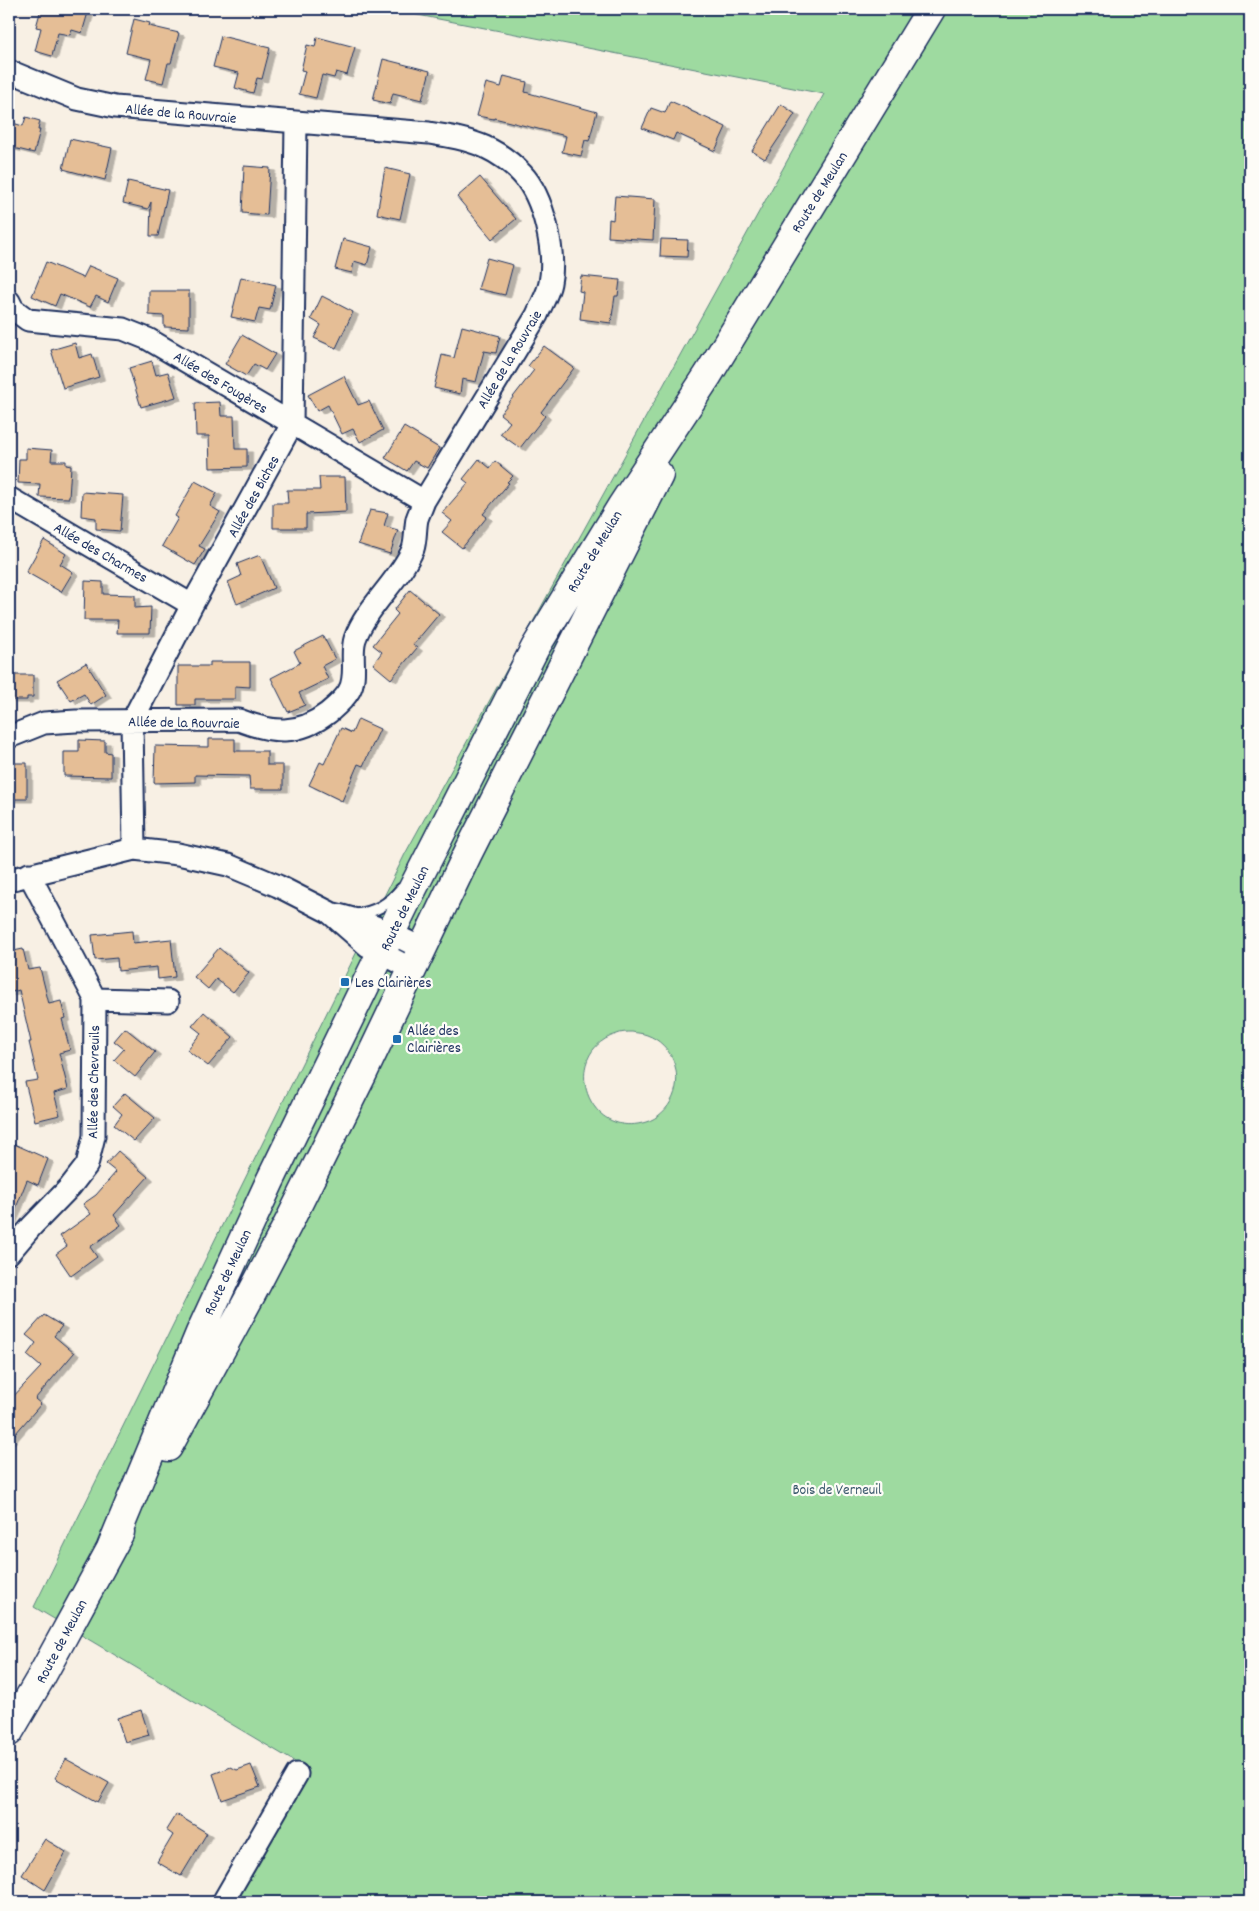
<svg xmlns="http://www.w3.org/2000/svg" width="1259" height="1911" font-family="Dekko,sans-serif">
	<defs>
		<filter id="shadow"><feDropShadow dx="5.5" dy="3" stdDeviation="0" flood-color="#0004"/></filter>
	</defs>
	<rect width="100%" height="100%" fill="#f8f0e4"/>
	<filter id="ink" filterUnits="userSpaceOnUse"><feTurbulence type="fractalNoise" baseFrequency=".02" numOctaves="2"/><feDisplacementMap in="SourceGraphic" scale="10" xChannelSelector="R" yChannelSelector="G"/><feConvolveMatrix kernelMatrix="1 2 1 2 8 2 1 2 1" color-interpolation-filters="sRGB"/></filter>
	<g filter="url(#ink)">
		<path fill="#9edaa0" stroke="#5c847f" fill-rule="evenodd" d="M 387,9 L 1250,9 L 1250,1902 L 230,1902 L 307,1769 L 34,1607 L 405,854 L 824,94 ZM 632,1032 C 636,1033 642,1033 647,1035 C 672,1044 683,1073 673,1097 C 668,1109 657,1119 646,1122 C 585,1141 559,1051 617,1034 C 621,1032 627,1032 632,1032 Z"/>
		<path fill="#e5be96" stroke="#1b2f5e" filter="url(#shadow)" d="M 41,9 L 89,9 L 82,33 L 72,30 L 70,35 L 58,33 L 52,56 L 35,51 L 41,28 L 36,27 Z
			M 134,19 L 150,23 L 149,26 L 179,33 L 171,63 L 168,63 L 163,83 L 146,79 L 151,59 L 126,53 Z
			M 221,36 L 270,48 L 262,79 L 257,78 L 253,93 L 235,88 L 239,73 L 213,67 Z
			M 317,37 L 355,47 L 347,75 L 336,72 L 334,78 L 322,75 L 316,98 L 299,94 L 305,71 L 301,70 L 307,45 L 315,47 Z
			M 383,59 L 430,71 L 422,100 L 393,93 L 390,104 L 373,100 Z
			M 504,76 L 527,82 L 525,92 L 597,112 L 589,141 L 585,140 L 581,156 L 562,152 L 566,136 L 494,118 L 494,119 L 477,116 L 486,83 L 501,87 Z
			M 670,101 L 691,110 L 691,111 L 726,127 L 715,151 L 676,133 L 673,140 L 642,128 L 651,108 L 665,113 Z
			M 781,104 L 795,114 L 765,159 L 752,151 Z
			M 26,117 L 40,121 L 38,130 L 40,130 L 34,153 L 9,147 L 9,122 L 23,126 Z
			M 70,139 L 112,148 L 105,180 L 63,169 Z
			M 244,166 L 270,168 L 267,215 L 242,213 Z
			M 385,168 L 410,174 L 400,219 L 377,214 Z
			M 480,177 L 516,219 L 492,239 L 457,197 Z
			M 128,181 L 168,190 L 158,236 L 150,236 L 151,202 L 148,209 L 123,203 Z
			M 615,196 L 655,199 L 653,240 L 608,237 L 609,219 L 613,220 Z
			M 343,239 L 372,247 L 367,265 L 354,261 L 352,273 L 335,269 Z
			M 661,239 L 688,240 L 687,257 L 660,256 Z
			M 487,258 L 513,265 L 505,295 L 478,289 Z
			M 46,262 L 83,278 L 89,266 L 118,278 L 108,302 L 96,296 L 90,307 L 60,294 L 55,306 L 32,296 Z
			M 581,276 L 620,280 L 618,296 L 615,296 L 611,323 L 580,319 L 583,292 L 579,291 Z
			M 241,277 L 276,285 L 270,310 L 259,308 L 255,322 L 231,317 Z
			M 149,291 L 189,291 L 189,328 L 164,327 L 164,316 L 149,315 Z
			M 322,296 L 353,312 L 336,348 L 314,338 L 321,325 L 311,319 Z
			M 462,326 L 500,336 L 496,353 L 484,351 L 476,382 L 462,379 L 460,394 L 434,388 L 442,355 L 454,358 Z
			M 242,335 L 275,354 L 265,370 L 254,364 L 246,376 L 225,364 Z
			M 75,343 L 79,358 L 92,354 L 99,377 L 63,388 L 51,350 Z
			M 544,346 L 574,368 L 541,412 L 545,416 L 520,448 L 500,434 L 510,422 L 500,414 L 534,370 L 528,366 Z
			M 152,361 L 156,375 L 168,372 L 176,397 L 141,407 L 129,368 Z
			M 344,376 L 358,405 L 369,401 L 383,430 L 360,442 L 353,429 L 342,434 L 328,405 L 317,411 L 308,395 Z
			M 220,402 L 221,416 L 234,416 L 235,449 L 247,449 L 247,467 L 210,468 L 209,436 L 196,436 L 195,403 Z
			M 404,427 L 439,448 L 427,468 L 414,461 L 407,471 L 385,458 Z
			M 26,448 L 52,450 L 51,461 L 66,461 L 66,465 L 71,466 L 69,498 L 39,497 L 40,484 L 18,483 L 19,459 L 26,459 Z
			M 479,459 L 490,468 L 495,461 L 513,476 L 507,482 L 509,483 L 483,514 L 487,517 L 462,548 L 442,532 L 452,521 L 442,513 L 468,483 L 463,479 Z
			M 319,477 L 345,477 L 346,512 L 306,514 L 306,528 L 273,528 L 273,503 L 288,503 L 287,490 L 320,490 Z
			M 195,481 L 217,493 L 210,506 L 220,512 L 199,546 L 205,549 L 195,565 L 162,546 L 178,518 L 175,516 Z
			M 82,492 L 123,495 L 120,531 L 96,529 L 96,518 L 81,516 Z
			M 370,510 L 388,513 L 384,526 L 398,530 L 390,554 L 358,544 Z
			M 44,540 L 66,554 L 60,564 L 73,572 L 61,592 L 26,572 Z
			M 260,555 L 274,588 L 237,604 L 228,582 L 241,576 L 237,564 Z
			M 85,581 L 103,582 L 103,594 L 135,595 L 135,608 L 151,607 L 150,633 L 117,633 L 118,620 L 84,620 Z
			M 410,590 L 439,614 L 413,645 L 417,648 L 391,679 L 373,664 L 382,652 L 373,645 L 398,614 L 394,610 Z
			M 323,636 L 335,659 L 322,666 L 328,679 L 299,693 L 305,705 L 288,712 L 271,678 L 300,663 L 294,651 Z
			M 210,662 L 250,662 L 250,687 L 235,686 L 235,699 L 195,699 L 195,705 L 178,705 L 178,666 L 210,666 Z
			M 86,663 L 106,695 L 91,705 L 84,694 L 71,701 L 57,680 Z
			M 9,675 L 33,675 L 33,697 L 27,697 L 27,700 L 9,700 Z
			M 358,719 L 380,729 L 363,766 L 358,764 L 342,801 L 309,785 L 320,762 L 324,764 L 341,728 L 352,733 Z
			M 209,739 L 235,739 L 235,751 L 267,751 L 267,765 L 283,765 L 283,789 L 250,789 L 249,776 L 195,775 L 195,782 L 154,783 L 155,746 L 209,747 Z
			M 79,740 L 105,741 L 105,752 L 111,753 L 111,777 L 64,776 L 64,752 L 79,752 Z
			M 9,763 L 27,763 L 27,799 L 9,799 Z
			M 132,931 L 133,943 L 171,939 L 175,977 L 158,979 L 157,967 L 118,971 L 117,958 L 95,960 L 92,935 Z
			M 219,948 L 249,973 L 233,992 L 216,979 L 208,989 L 194,977 Z
			M 23,949 L 28,970 L 40,968 L 49,1004 L 61,1001 L 65,1018 L 62,1019 L 70,1050 L 59,1053 L 68,1089 L 54,1093 L 60,1115 L 35,1121 L 25,1082 L 38,1080 L 29,1042 L 31,1042 L 19,990 L 9,993 L 9,952 Z
			M 204,1012 L 233,1037 L 208,1066 L 187,1050 L 201,1033 L 192,1026 Z
			M 125,1028 L 155,1052 L 135,1077 L 114,1060 L 124,1049 L 114,1041 Z
			M 125,1093 L 155,1118 L 134,1141 L 114,1125 L 122,1114 L 113,1106 Z
			M 14,1144 L 48,1159 L 38,1185 L 27,1180 L 10,1223 L 9,1156 Z
			M 118,1151 L 148,1177 L 114,1215 L 121,1225 L 90,1247 L 97,1257 L 71,1276 L 56,1254 L 67,1246 L 60,1236 L 91,1214 L 83,1204 L 96,1195 L 116,1172 L 106,1164 Z
			M 44,1315 L 62,1326 L 54,1336 L 74,1353 L 35,1399 L 41,1404 L 9,1441 L 9,1401 L 41,1367 L 27,1355 L 36,1343 L 26,1335 Z
			M 141,1710 L 149,1735 L 125,1742 L 117,1718 Z
			M 66,1759 L 109,1783 L 98,1802 L 55,1778 Z
			M 251,1765 L 260,1787 L 222,1800 L 213,1774 L 231,1767 L 237,1770 Z
			M 176,1814 L 207,1833 L 181,1876 L 157,1862 L 173,1835 L 166,1830 Z
			M 45,1839 L 66,1852 L 45,1890 L 22,1875 Z"/>
		<g fill="none" stroke-linecap="round" stroke-linejoin="round">
			<defs>
				<path id="service" d="M 354,915 C 375,912 388,905 401,889"/>
				<path id="minor" d="M 9,71 L 77,99 L 115,107 L 429,133 C 448,136 467,139 485,147 C 498,153 512,163 522,174 C 544,197 556,253 550,283 C 548,294 541,305 537,315 L 424,501 C 422,507 419,513 417,519 C 415,529 416,540 413,549 C 400,580 366,607 355,639 C 350,655 358,676 349,691 C 344,700 335,707 328,713 C 298,736 272,733 239,720 L 76,721 L 44,723 L 9,737
					M 9,301 L 13,309 L 28,320 L 123,329 L 148,339 L 424,501
					M 9,498 L 192,605
					M 134,849 L 132,721 L 192,605 L 292,424 L 296,122
					M 9,880 L 134,849 L 178,854 L 228,865 L 278,886 L 329,912 L 368,946 L 412,969
					M 334,914 C 366,921 393,933 422,949
					M 95,999 L 168,1001
					M 9,1253 L 32,1226 L 70,1187 L 87,1165 L 94,1136 L 95,999 L 29,874
					M 223,1902 L 297,1774"/>
				<path id="secondary" d="M 168,1447 L 252,1293 L 290,1220 L 362,1075 L 467,855 L 659,475
					M 111,1548 L 200,1333 L 270,1181 L 407,900 L 535,648 L 621,507 L 708,375 L 931,9
					M 9,1732 L 40,1679 L 120,1532"/>
			</defs>
			<use href="#service" stroke="#1b2f5e" stroke-width="14"/>
			<use href="#minor" stroke="#1b2f5e" stroke-width="25"/>
			<use href="#secondary" stroke="#1b2f5e" stroke-width="31"/>
			<use href="#service" stroke="#fdfcf7" stroke-width="10"/>
			<use href="#minor" stroke="#fdfcf7" stroke-width="21"/>
			<use href="#secondary" stroke="#fdfcf7" stroke-width="28"/>
		</g>
	</g>
	<g fill="#1f6fb2" stroke="#fdfcf7" stroke-width="2">
		<rect x="340" y="977" width="10" height="10" rx="2.5"/>
		<rect x="392" y="1034" width="10" height="10" rx="2.5"/>
	</g>
	<g text-anchor="middle" stroke-width="4.5" stroke-linejoin="round" paint-order="stroke">
		<g font-size="15" fill="#1b2f5e" stroke="#fdfcf7">
			<text transform="translate(181 113) rotate(5)" y="5">Allée de la Rouvraie</text>
			<text transform="translate(819 192) rotate(-58)" y="5">Route de Meulan</text>
			<text transform="translate(509 359) rotate(-59)" y="5">Allée de la Rouvraie</text>
			<text transform="translate(221 382) rotate(31)" y="5">Allée des Fougères</text>
			<text transform="translate(253 496) rotate(-61)" y="5">Allée des Biches</text>
			<text transform="translate(594 551) rotate(-59)" y="5">Route de Meulan</text>
			<text transform="translate(101 552) rotate(30)" y="5">Allée des Charmes</text>
			<text transform="translate(184 722) rotate(1)" y="5">Allée de la Rouvraie</text>
			<text transform="translate(404 908) rotate(-64)" y="5">Route de Meulan</text>
			<text transform="translate(93 1082) rotate(-89)" y="5">Allée des Chevreuils</text>
			<text transform="translate(227 1272) rotate(-65)" y="5">Route de Meulan</text>
			<text transform="translate(61 1641) rotate(-62)" y="5">Route de Meulan</text>
		</g>
		<g font-size="15" fill="#1b2f5e" stroke="#fdfcf7" text-anchor="start">
			<text x="355" y="987">Les Clairières</text>
			<text x="407" y="1035">Allée des<tspan x="407" dy="17">Clairières</tspan></text>
		</g>
		<g font-size="15" fill="#3c5a6e" stroke="#fdfcf7">
			<text x="837" y="1494">Bois de Verneuil</text>
		</g>
	</g>
	<rect width="1259" height="1911" fill="none" stroke="#fdfcf7" stroke-width="30"/>
	<rect x="15" y="15" width="1229" height="1881" fill="none" stroke="#1b2f5e" stroke-width="2" filter="url(#ink)"/>
</svg>
